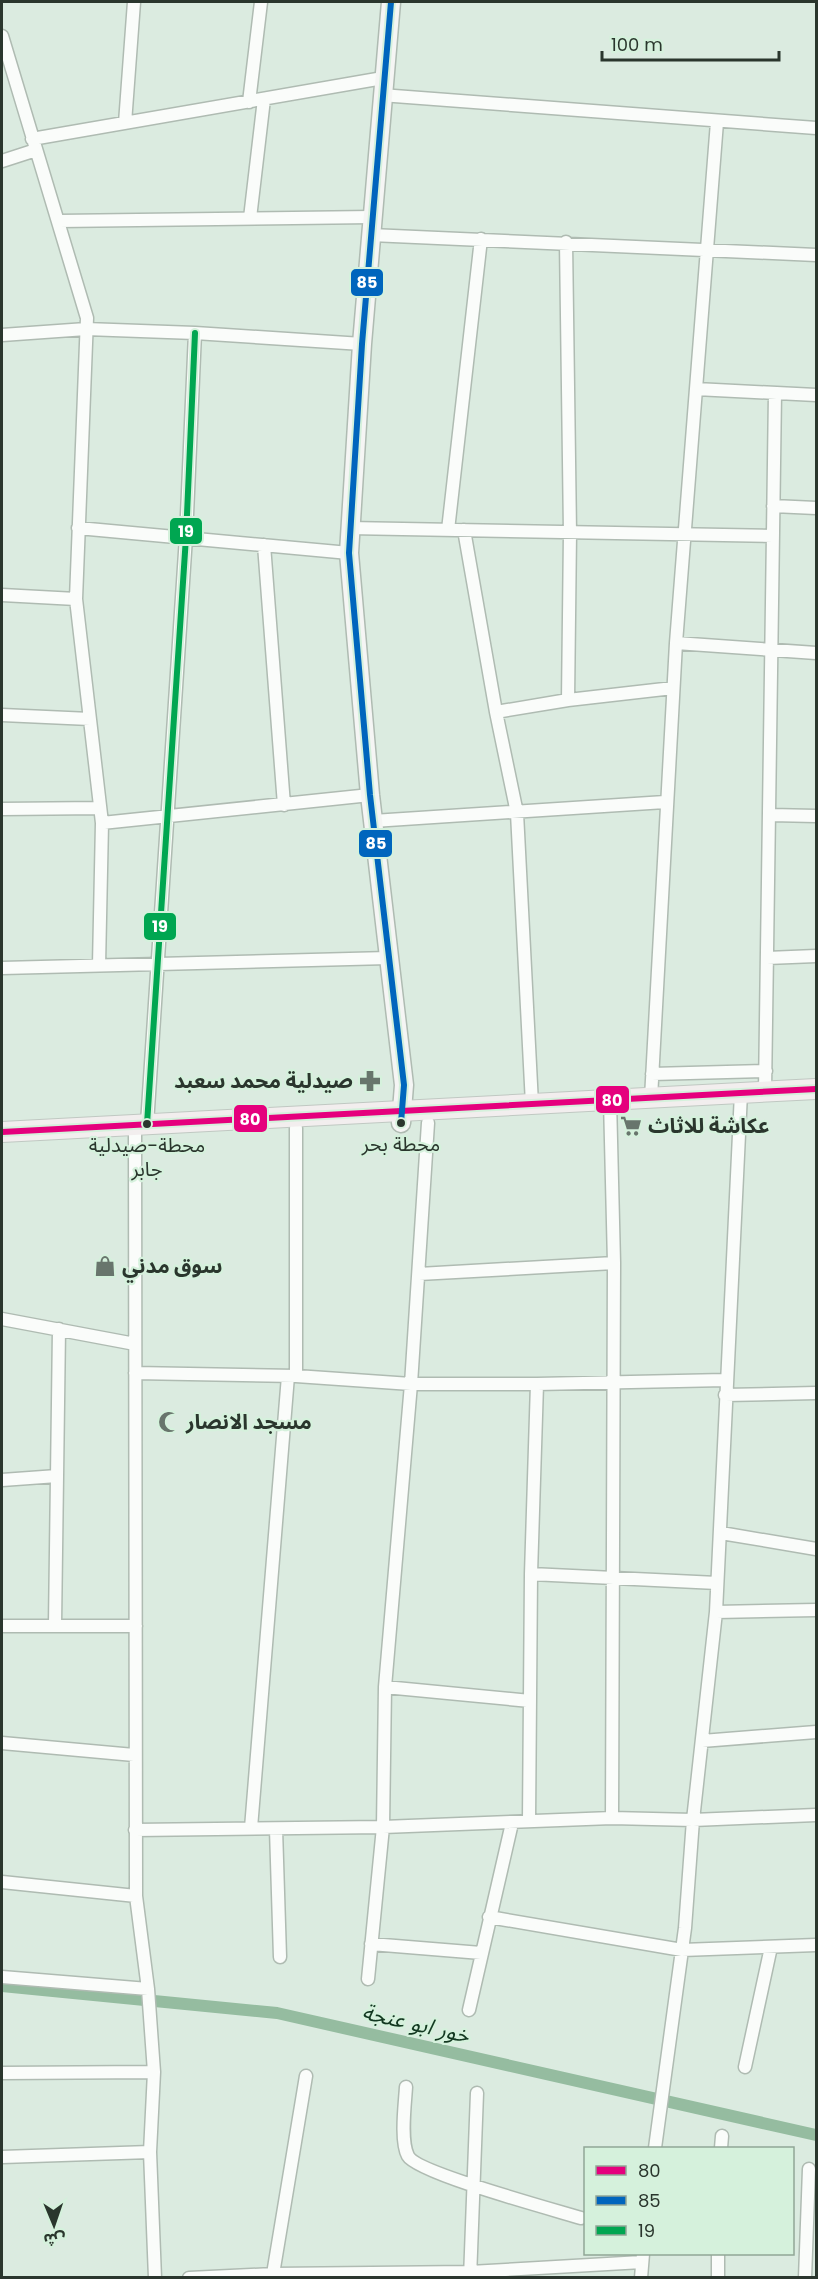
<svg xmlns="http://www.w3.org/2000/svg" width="818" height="2279" font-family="Poppins,'Noto Sans Arabic',sans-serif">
	<rect width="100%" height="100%" fill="#dbebe0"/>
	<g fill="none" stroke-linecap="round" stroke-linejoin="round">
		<path stroke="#95bca0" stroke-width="12" d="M 2,1986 L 277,2013 L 816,2135"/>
		<defs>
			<path id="street" d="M 2,36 L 87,318 L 76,599 L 102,823 L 99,965
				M 381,95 L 816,128
				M 249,102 L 261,2
				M 125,123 L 134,2
				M 32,139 L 383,78
				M 2,161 L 36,150
				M 250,218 L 264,99
				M 59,221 L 372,217
				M 371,235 L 816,255
				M 566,242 L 570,533 L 568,700
				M 2,335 L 86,329 L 195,333 L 362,344
				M 696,389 L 816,395
				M 773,506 L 816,508
				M 78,528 L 349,553
				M 349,528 L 773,536
				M 448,530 L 481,239
				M 464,530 L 496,712 L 517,813 L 532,1104
				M 264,545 L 284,805
				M 2,595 L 76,599
				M 676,643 L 816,653
				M 496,712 L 568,700 L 673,688
				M 2,715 L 90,719
				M 2,809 L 100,808
				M 771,815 L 816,816
				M 373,821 L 665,802
				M 102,823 L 370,795
				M 767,958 L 816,956
				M 2,968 L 388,958
				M 652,1074 L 766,1071
				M 765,1091 L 775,393
				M 651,1098 L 676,643 L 717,122
				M 610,1100 L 614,1263 L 612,1818
				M 147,1124 L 186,537 L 195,333
				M 135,1125 L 136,1896 L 148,1989 L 154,2072
				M 296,1128 L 296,1376
				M 419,1274 L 614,1263
				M 2,1319 L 135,1344
				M 135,1373 L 296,1376 L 411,1384 L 537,1384 L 725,1380
				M 725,1395 L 816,1393
				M 2,1480 L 57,1476
				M 721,1533 L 816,1549
				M 531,1574 L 717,1583
				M 716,1612 L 816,1610
				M 55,1625 L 59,1329
				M 2,1626 L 136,1626
				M 385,1687 L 530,1701
				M 702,1741 L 816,1732
				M 2,1743 L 134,1755
				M 529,1821 L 531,1574 L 537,1384
				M 251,1828 L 288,1376
				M 276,1829 L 280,1957
				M 135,1830 L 383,1827 L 612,1818 L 693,1820 L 816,1815
				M 2,1882 L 136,1896
				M 489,1917 L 682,1950 L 816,1945
				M 371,1944 L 481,1953
				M 2,1977 L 148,1989
				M 368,1979 L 383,1827 L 385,1687 L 411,1384 L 428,1123
				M 469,2010 L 512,1823
				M 745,2067 L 771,1947
				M 2,2073 L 154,2072 L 150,2152 L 155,2278
				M 406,2087 C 405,2104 400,2141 408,2156 C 417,2173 555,2210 581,2218
				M 655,2148 L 685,1928 L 693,1820 L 716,1612 L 741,1093
				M 721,2148 L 722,2136
				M 2,2157 L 150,2152
				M 273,2274 L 306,2076
				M 189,2278 L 273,2274 L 470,2272 L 642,2262
				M 470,2278 L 477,2093
				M 641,2278 L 643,2254
				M 718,2278 L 718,2254
				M 805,2278 L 809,2169"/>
			<path id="secondary" d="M 391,2 L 362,344 L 349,553 L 370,795 L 404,1085 L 401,1123"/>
			<path id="primary" d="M 2,1132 L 816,1089"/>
		</defs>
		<use href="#street" stroke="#afbbb2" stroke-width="15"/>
		<use href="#secondary" stroke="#afbbb2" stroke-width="21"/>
		<use href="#primary" stroke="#c0c8c2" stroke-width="22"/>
		<use href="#street" stroke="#fafcfa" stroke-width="12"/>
		<use href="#secondary" stroke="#f5f5f4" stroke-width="18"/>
		<use href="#primary" stroke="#f2eeee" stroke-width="20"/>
		<defs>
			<path id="bus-1" d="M 2,1132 L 816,1089"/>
			<path id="bus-2" d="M 391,2 L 362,344 L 349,553 L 370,795 L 404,1085 L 401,1123"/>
			<path id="bus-3" d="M 147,1124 L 186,537 L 195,333"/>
		</defs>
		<use href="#bus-1" stroke="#d5f1dc" stroke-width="10"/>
		<use href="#bus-2" stroke="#d5f1dc" stroke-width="10"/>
		<use href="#bus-3" stroke="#d5f1dc" stroke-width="10"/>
		<use href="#bus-1" stroke="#e5007d" stroke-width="6"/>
		<use href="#bus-2" stroke="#0065bd" stroke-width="6"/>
		<use href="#bus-3" stroke="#00a651" stroke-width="6"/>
	</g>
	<defs>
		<symbol id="pharmacy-bare" viewBox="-9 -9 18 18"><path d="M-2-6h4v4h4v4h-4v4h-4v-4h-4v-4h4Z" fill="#68756c" stroke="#d5f1dc" stroke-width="2.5" paint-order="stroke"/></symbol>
		<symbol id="supermarket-bare" viewBox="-9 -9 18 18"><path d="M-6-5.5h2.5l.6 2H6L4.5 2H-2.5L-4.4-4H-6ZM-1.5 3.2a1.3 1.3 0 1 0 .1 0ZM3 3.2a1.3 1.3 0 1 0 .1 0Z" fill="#68756c" stroke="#d5f1dc" stroke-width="2.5" paint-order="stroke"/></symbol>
		<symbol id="shop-bare" viewBox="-9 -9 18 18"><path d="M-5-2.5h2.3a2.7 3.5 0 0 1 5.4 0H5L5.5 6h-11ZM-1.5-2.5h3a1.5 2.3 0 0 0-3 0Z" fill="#68756c" stroke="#d5f1dc" stroke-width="2.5" paint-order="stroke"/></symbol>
		<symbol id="mosque-bare" viewBox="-9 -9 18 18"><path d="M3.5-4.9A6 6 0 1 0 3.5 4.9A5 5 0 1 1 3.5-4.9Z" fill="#68756c" stroke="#d5f1dc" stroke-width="2.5" paint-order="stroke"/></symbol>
	</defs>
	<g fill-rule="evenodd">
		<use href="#pharmacy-bare" x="355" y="1066" width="30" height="30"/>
		<use href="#supermarket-bare" x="616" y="1111" width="30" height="30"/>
		<use href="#shop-bare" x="90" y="1251" width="30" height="30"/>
		<use href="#mosque-bare" x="154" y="1407" width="30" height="30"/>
	</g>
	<g fill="#2a362d" stroke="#d5f1dc" stroke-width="2">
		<circle cx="401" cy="1123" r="5"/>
		<circle cx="147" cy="1124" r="5"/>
	</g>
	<g text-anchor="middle" stroke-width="4.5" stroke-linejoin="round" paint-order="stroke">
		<g font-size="20" fill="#2a362d" stroke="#d5f1dc">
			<text x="401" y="1151">محطة بحر</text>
			<text x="147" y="1152">محطة-صيدلية<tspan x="147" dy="24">جابر</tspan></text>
		</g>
		<g font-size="21" font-weight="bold" fill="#2a362d" stroke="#d5f1dc" text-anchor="start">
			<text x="353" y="1088" text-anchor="end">صيدلية محمد سعبد</text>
			<text x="648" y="1133">عكاشة للاثاث</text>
			<text x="122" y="1273">سوق مدني</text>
			<text x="186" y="1429">مسجد الانصار</text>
		</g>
		<g font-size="22" font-style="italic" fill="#123820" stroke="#d5f1dc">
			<text transform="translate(416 2023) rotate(13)" y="8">خور ابو عنجة</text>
		</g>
	</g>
	<g stroke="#d5f1dc" stroke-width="2">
		<rect x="350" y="268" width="34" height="29" rx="6" fill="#0065bd"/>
		<rect x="169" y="517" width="34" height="28" rx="6" fill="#00a651"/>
		<rect x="358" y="829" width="35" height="29" rx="6" fill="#0065bd"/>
		<rect x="143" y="912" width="34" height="29" rx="6" fill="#00a651"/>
		<rect x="595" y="1085" width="35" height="29" rx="6" fill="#e5007d"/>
		<rect x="233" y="1104" width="35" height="29" rx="6" fill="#e5007d"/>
	</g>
	<g font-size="16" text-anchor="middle" font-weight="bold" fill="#fff">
		<text x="367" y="288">85</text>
		<text x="186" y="537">19</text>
		<text x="376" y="849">85</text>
		<text x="160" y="932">19</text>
		<text x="612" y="1106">80</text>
		<text x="250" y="1125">80</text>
	</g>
	<rect width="818" height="2279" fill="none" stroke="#2a362d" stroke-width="6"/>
	<rect x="584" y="2147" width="210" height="108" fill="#d5f1dc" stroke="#91a696" stroke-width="1.5"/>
	<rect x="596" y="2166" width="30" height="9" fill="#e5007d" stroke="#91a696" stroke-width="1.5"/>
	<text x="638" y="2177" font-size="18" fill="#2a362d">80</text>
	<rect x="596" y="2196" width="30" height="9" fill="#0065bd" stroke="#91a696" stroke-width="1.5"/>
	<text x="638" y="2207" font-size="18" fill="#2a362d">85</text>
	<rect x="596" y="2226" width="30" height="9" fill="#00a651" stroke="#91a696" stroke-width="1.5"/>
	<text x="638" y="2237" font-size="18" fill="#2a362d">19</text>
	<g transform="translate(54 2225) rotate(178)" stroke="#d5f1dc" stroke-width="4.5" paint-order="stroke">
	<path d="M0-4.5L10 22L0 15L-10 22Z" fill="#2a362d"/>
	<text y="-9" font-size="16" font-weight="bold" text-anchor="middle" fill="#2a362d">ش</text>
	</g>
	<path d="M602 51v9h177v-9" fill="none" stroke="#2a362d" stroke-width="3"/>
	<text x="611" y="51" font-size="18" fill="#2a362d" stroke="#d5f1dc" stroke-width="4.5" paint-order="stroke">100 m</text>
</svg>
